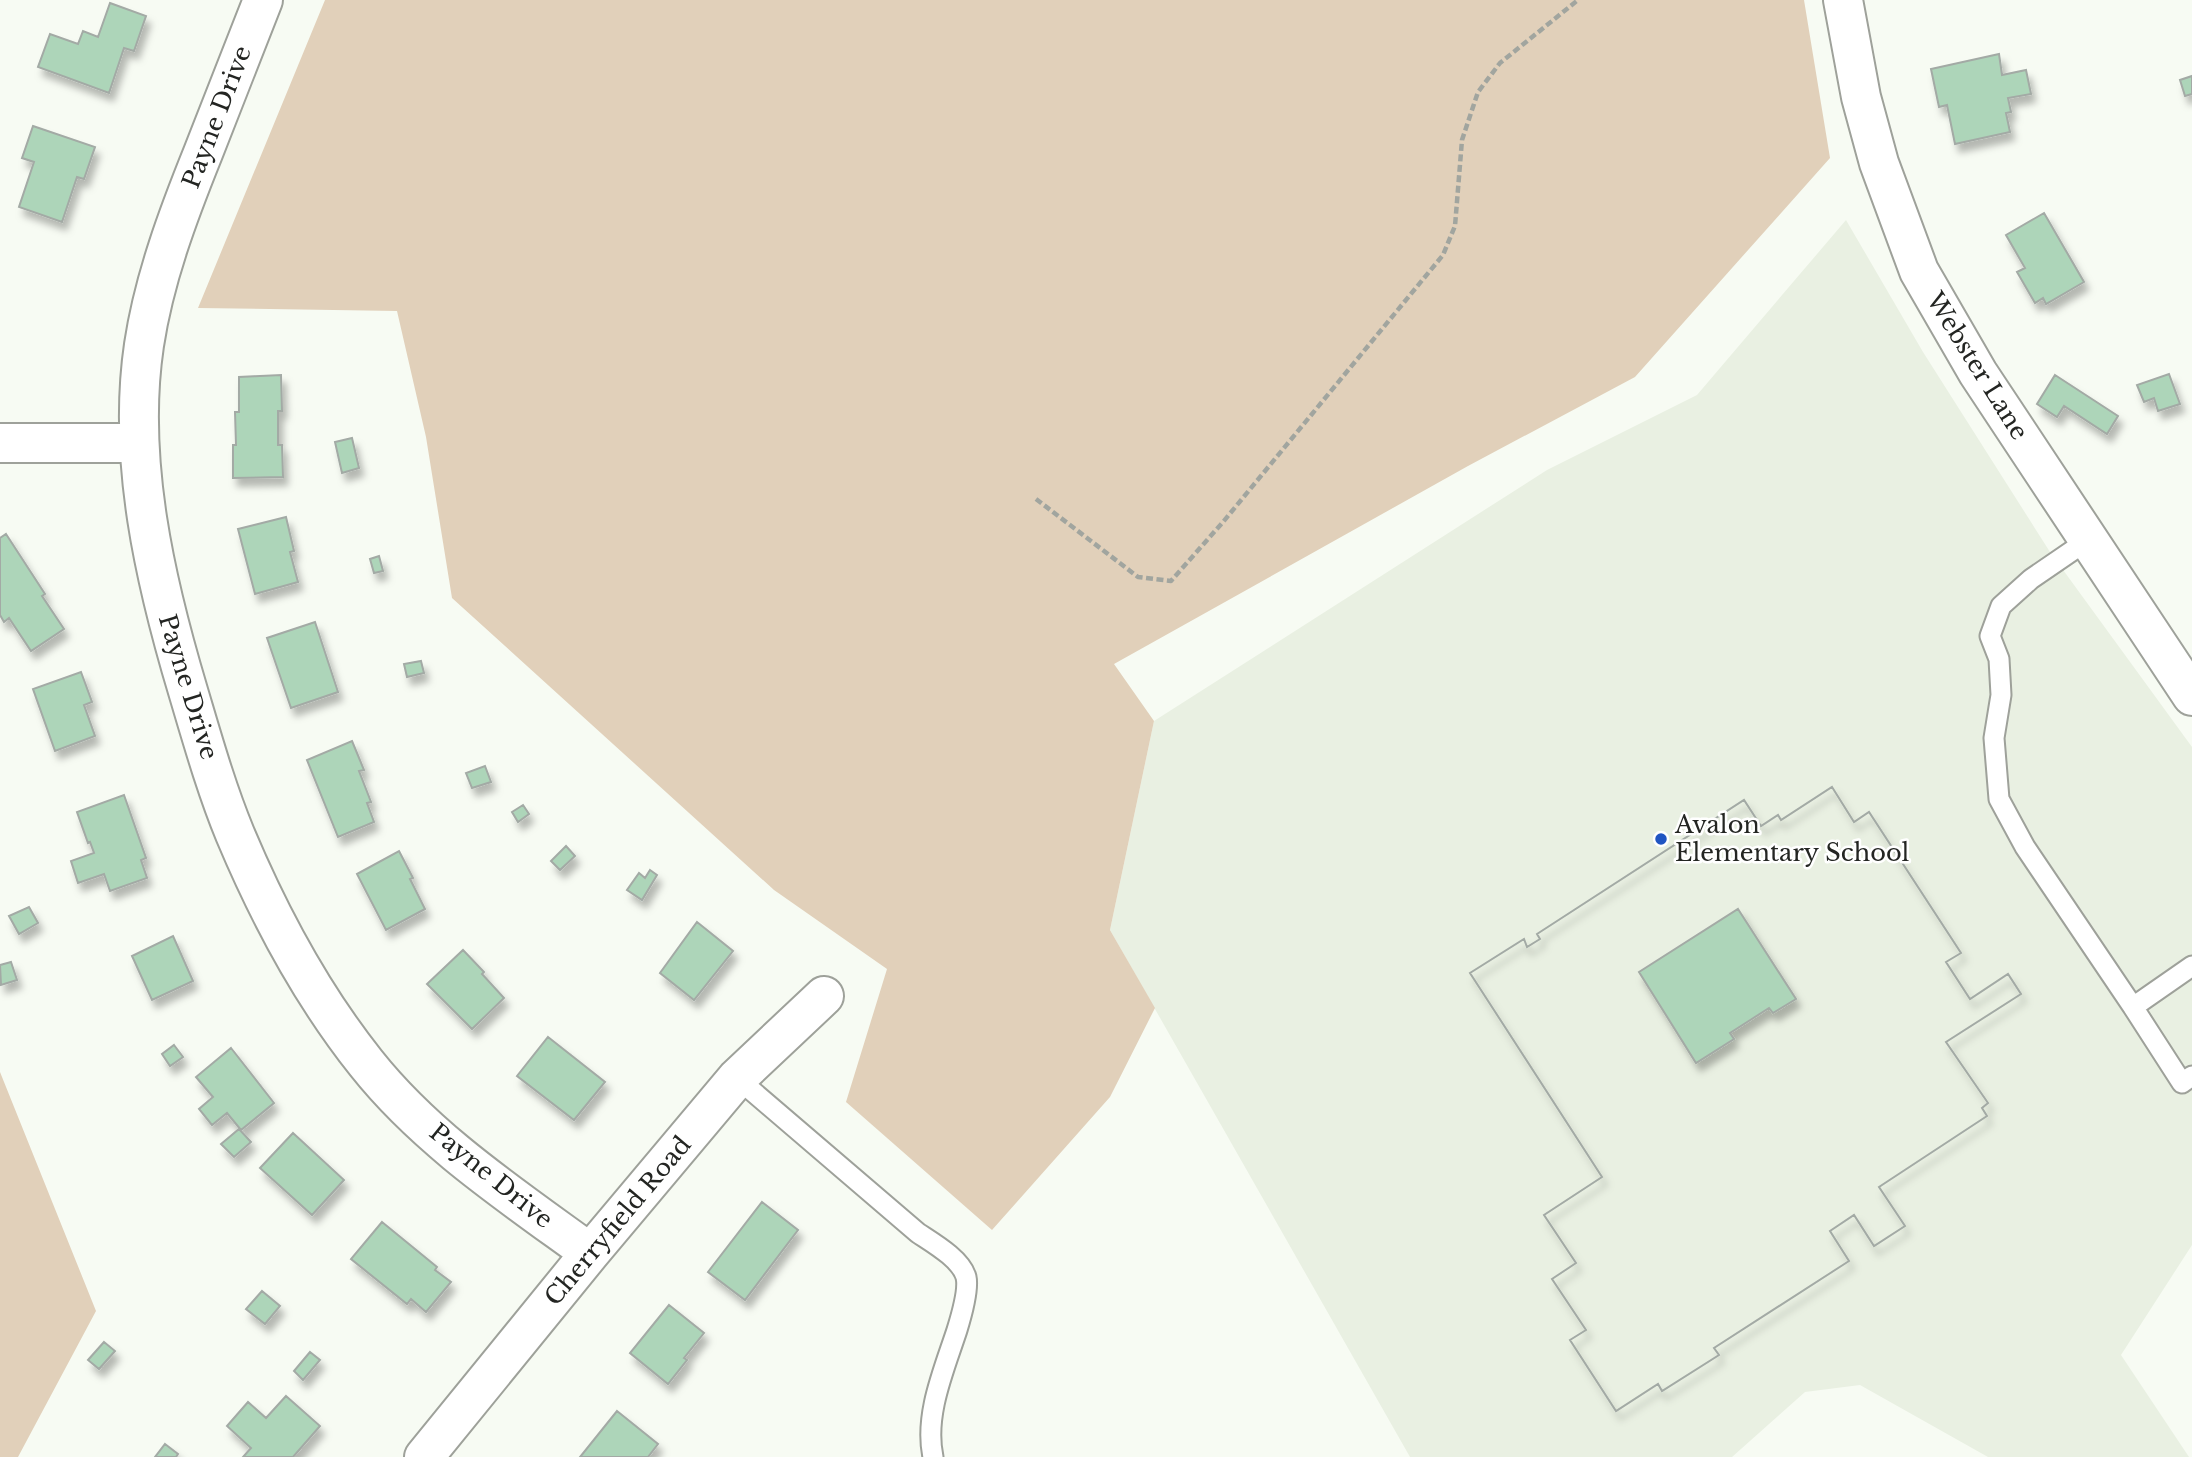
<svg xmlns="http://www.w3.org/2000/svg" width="2192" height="1457" font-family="'Libre Baskerville',serif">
	<defs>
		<filter id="shadow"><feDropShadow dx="4.5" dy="8" stdDeviation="3.5" flood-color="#0004"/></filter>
	</defs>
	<rect width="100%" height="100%" fill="#f7fbf3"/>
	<path fill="#e9f0e2" d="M 1846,220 L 1923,352 L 2050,552 L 2192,747 L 2192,1245 L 2121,1355 L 2189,1457 L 1988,1457 L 1860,1385 L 1805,1392 L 1732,1457 L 1410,1457 L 1110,930 L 1154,721 L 1547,470 L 1697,395 Z"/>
	<path fill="#e1d0ba" d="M 325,0 L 1804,0 L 1830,158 L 1635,377 L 1468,466 L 1114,664 L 1154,721 L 1110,930 L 1155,1008 L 1110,1097 L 992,1230 L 846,1102 L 887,969 L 774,890 L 452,598 L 426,437 L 397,311 L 198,308 Z
		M 0,1072 L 96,1311 L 18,1457 L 0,1457 Z"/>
	<path fill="#add5b9" stroke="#a3aaa5" stroke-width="2" fill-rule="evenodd" filter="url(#shadow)" d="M 110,3 L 146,16 L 134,51 L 124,48 L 109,93 L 38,67 L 50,34 L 78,44 L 83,31 L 98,37 Z
		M 1999,54 L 2002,75 L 2026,70 L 2031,94 L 2008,98 L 2011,112 L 2006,113 L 2010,132 L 1955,144 L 1947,105 L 1939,107 L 1931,69 Z
		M 2192,76 L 2192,94 L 2185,96 L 2180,80 Z
		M 33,126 L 95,147 L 84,179 L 77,177 L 62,222 L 19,207 L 34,162 L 22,158 Z
		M 2044,213 L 2084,282 L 2046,304 L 2043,298 L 2035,303 L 2017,272 L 2025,268 L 2006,235 Z
		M 2169,374 L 2180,404 L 2158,411 L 2154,398 L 2144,402 L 2137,385 Z
		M 281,375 L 282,411 L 278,411 L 278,445 L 282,445 L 283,477 L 233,478 L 233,445 L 236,445 L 235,412 L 239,412 L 239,377 Z
		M 2055,375 L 2118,416 L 2107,434 L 2064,406 L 2057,417 L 2037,404 Z
		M 352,438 L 359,468 L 342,473 L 335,442 Z
		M 286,517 L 294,551 L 290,552 L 298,582 L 255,594 L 238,529 Z
		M 6,534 L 45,594 L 42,596 L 64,629 L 31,651 L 9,618 L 4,622 L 0,615 L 0,538 Z
		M 379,556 L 383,571 L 374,573 L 370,559 Z
		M 315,622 L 338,692 L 291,708 L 267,638 Z
		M 421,661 L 424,673 L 407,677 L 404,664 Z
		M 81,672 L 92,702 L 84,705 L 95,736 L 55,751 L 33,689 Z
		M 352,741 L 364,770 L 359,771 L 371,802 L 367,803 L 374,822 L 338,837 L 307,760 Z
		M 485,766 L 491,782 L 472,788 L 466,773 Z
		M 1832,787 L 1854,822 L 1869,812 L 1961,953 L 1946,962 L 1970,999 L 2008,974 L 2021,994 L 1946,1042 L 1988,1103 L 1982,1108 L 1987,1116 L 1879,1187 L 1905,1226 L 1874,1246 L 1854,1215 L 1830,1231 L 1849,1261 L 1714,1348 L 1719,1355 L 1662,1391 L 1658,1384 L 1616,1411 L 1570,1340 L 1586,1330 L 1552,1279 L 1576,1263 L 1544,1215 L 1602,1177 L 1470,973 L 1524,939 L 1527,947 L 1540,939 L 1537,934 L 1744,800 L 1761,826 L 1778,815 L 1781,820 ZM 1738,909 L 1796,999 L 1773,1013 L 1769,1008 L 1730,1033 L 1734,1039 L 1696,1063 L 1639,972 Z
		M 1832,787 L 1854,822 L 1869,812 L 1961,953 L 1946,962 L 1970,999 L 2008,974 L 2021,994 L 1946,1042 L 1988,1103 L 1982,1108 L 1987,1116 L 1879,1187 L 1905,1226 L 1874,1246 L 1854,1215 L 1830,1231 L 1849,1261 L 1714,1348 L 1719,1355 L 1662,1391 L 1658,1384 L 1616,1411 L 1570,1340 L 1586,1330 L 1552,1279 L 1576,1263 L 1544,1215 L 1602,1177 L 1470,973 L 1524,939 L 1527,947 L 1540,939 L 1537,934 L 1744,800 L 1761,826 L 1778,815 L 1781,820 Z
		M 124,795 L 146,858 L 141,860 L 147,878 L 110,891 L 104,874 L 78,883 L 71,861 L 94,853 L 90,842 L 88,843 L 77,812 Z
		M 523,805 L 529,814 L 518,822 L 512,812 Z
		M 566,846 L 575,856 L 560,870 L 551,861 Z
		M 399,851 L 413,878 L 410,879 L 425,909 L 386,930 L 357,874 Z
		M 650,870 L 657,875 L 642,900 L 627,890 L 639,873 L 645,878 Z
		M 29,907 L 38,923 L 19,934 L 9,916 Z
		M 697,922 L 733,951 L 694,1000 L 660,973 Z
		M 173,936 L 193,981 L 152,1000 L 132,956 Z
		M 463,950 L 484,972 L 482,974 L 504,998 L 472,1029 L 427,984 Z
		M 11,962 L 17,980 L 1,985 L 0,965 Z
		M 548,1037 L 605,1082 L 574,1120 L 517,1076 Z
		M 174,1045 L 183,1057 L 170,1066 L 162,1054 Z
		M 231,1048 L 274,1103 L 241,1130 L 227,1113 L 212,1125 L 199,1109 L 213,1097 L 196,1077 Z
		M 239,1129 L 251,1142 L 234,1157 L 221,1144 Z
		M 293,1133 L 344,1180 L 312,1215 L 260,1168 Z
		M 762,1202 L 798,1230 L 745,1300 L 708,1272 Z
		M 382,1222 L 437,1267 L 435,1270 L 451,1282 L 426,1312 L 411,1299 L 407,1304 L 351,1259 Z
		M 262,1291 L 280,1306 L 265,1324 L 246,1309 Z
		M 669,1305 L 704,1333 L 684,1358 L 687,1360 L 668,1384 L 630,1353 Z
		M 104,1342 L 115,1351 L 99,1369 L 88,1360 Z
		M 310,1352 L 320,1360 L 303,1380 L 294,1371 Z
		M 286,1396 L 320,1426 L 293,1457 L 243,1457 L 251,1448 L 227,1426 L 248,1402 L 266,1418 Z
		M 617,1411 L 658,1444 L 648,1457 L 580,1457 Z
		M 165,1444 L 178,1454 L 176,1457 L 155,1457 Z"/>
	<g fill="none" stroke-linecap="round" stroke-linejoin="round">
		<defs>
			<path id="lane" d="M 2088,540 L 2031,579 L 2001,606 L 1990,636 L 1999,659 L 2001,695 L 1994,738 L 1999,799 L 2025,847 L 2133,1007
				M 2192,966 L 2133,1007 L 2182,1083 L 2192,1076
				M 737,1078 L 918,1233 C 933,1243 961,1259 966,1277 C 969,1290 961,1317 957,1330 C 944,1370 924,1415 933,1457"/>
			<path id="street" d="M 263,0 C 243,51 223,102 203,153 C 178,215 154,279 144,345 C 127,459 155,581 188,691 C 202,738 216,788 235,834 C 269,915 311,994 366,1063 C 427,1140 512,1196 590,1253
				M 1843,0 L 1861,97 L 1879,163 L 1919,271 L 1978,373 L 2192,696
				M 0,443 L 139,443
				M 424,1457 L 590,1253 L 737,1078 L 824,996"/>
		</defs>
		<use href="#lane" stroke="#9ea19a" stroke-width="23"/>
		<use href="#street" stroke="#9ea19a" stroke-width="42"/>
		<path stroke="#a1a59f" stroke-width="4.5" stroke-dasharray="7 3.5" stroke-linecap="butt" d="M 1036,499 L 1138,577 L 1171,581 L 1223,522 L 1443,255 L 1455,226 L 1462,140 L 1478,92 L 1500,63 L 1578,0"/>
		<use href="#lane" stroke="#fff" stroke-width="19"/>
		<use href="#street" stroke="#fff" stroke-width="38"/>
	</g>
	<circle fill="#2055c2" stroke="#fff" stroke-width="2.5" cx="1661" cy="839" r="7"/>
	<g text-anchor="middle" stroke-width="5" stroke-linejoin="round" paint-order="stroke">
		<g font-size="24" fill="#232522" stroke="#fff">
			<text transform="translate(217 117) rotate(-69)" y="8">Payne Drive</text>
			<text transform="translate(1977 366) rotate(58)" y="8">Webster Lane</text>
			<text transform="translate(188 687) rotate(73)" y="8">Payne Drive</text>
			<text transform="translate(491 1176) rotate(39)" y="8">Payne Drive</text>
			<text transform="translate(618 1221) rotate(-50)" y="8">Cherryfield Road</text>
		</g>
		<g font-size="24" fill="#232522" stroke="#fff" text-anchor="start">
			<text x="1675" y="833">Avalon<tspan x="1675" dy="28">Elementary School</tspan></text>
		</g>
	</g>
</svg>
